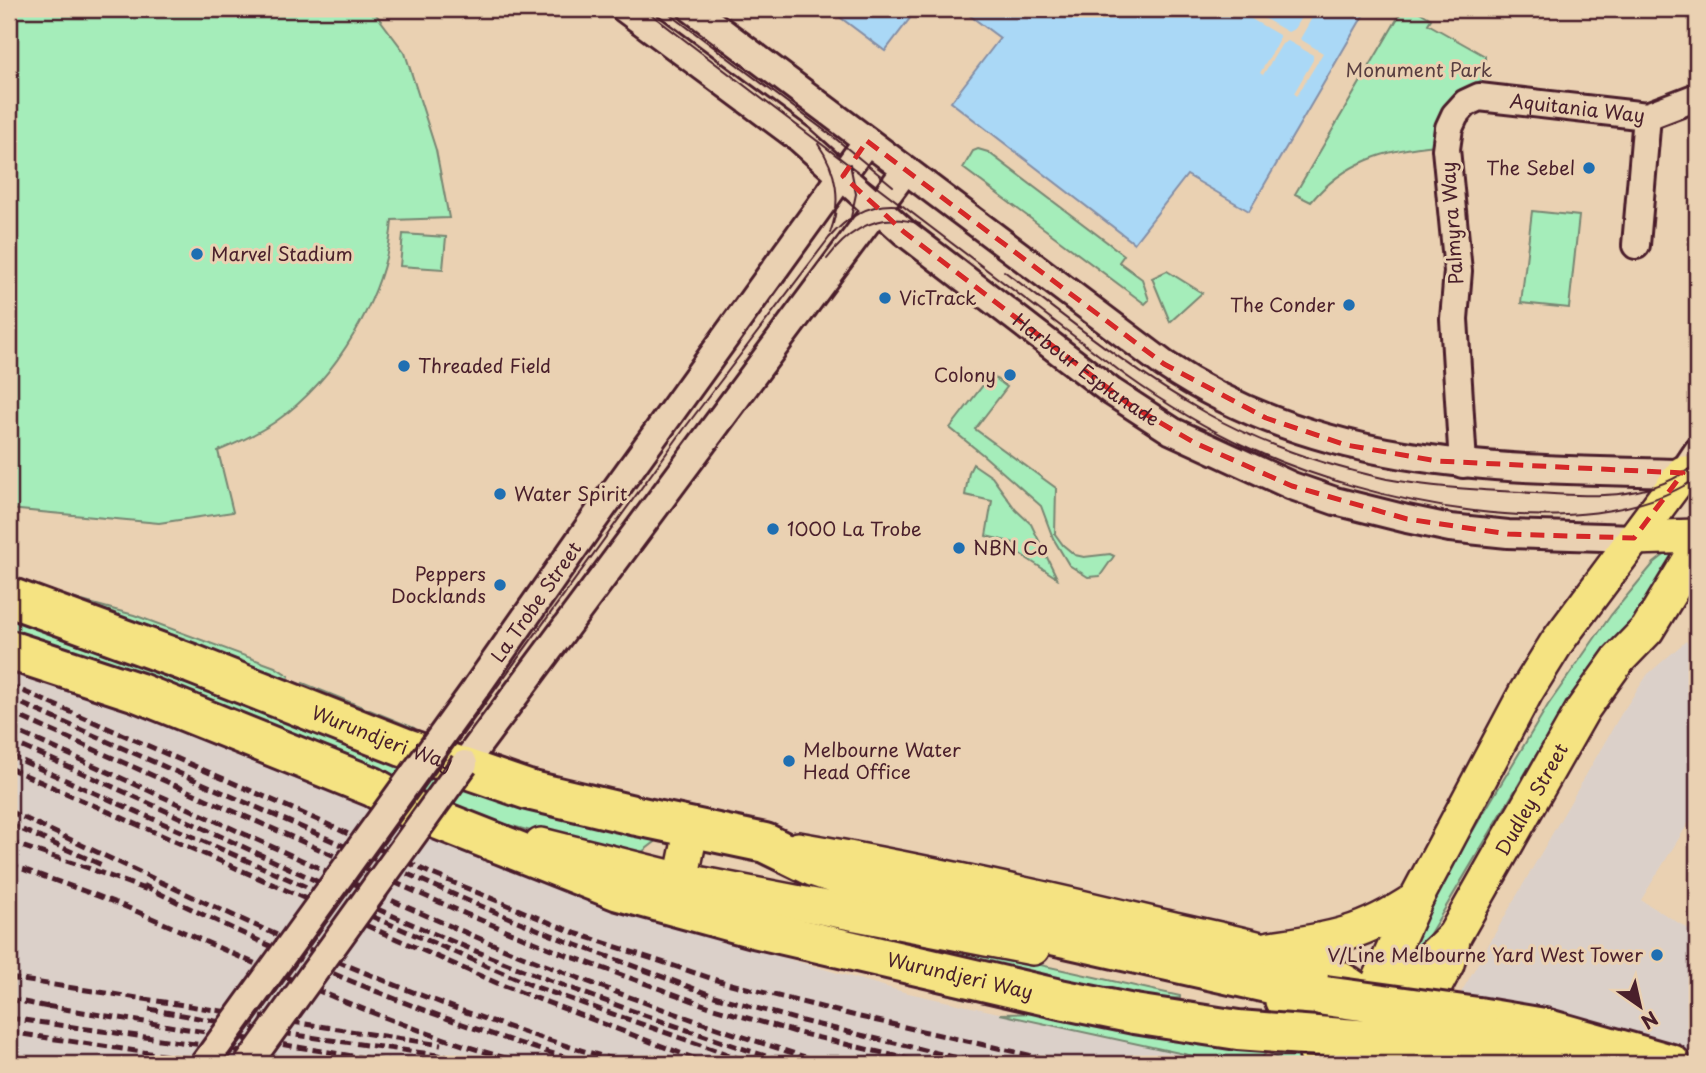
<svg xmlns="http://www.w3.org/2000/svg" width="1706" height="1073" font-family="'Playpen Sans',sans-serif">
	<rect width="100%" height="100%" fill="#ead1b2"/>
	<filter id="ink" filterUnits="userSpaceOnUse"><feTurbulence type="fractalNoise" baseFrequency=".0143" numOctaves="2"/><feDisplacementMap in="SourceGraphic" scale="14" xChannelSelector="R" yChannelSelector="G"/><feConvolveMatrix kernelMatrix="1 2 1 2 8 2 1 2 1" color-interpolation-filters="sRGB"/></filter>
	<g filter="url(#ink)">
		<path fill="#dbd0c9" d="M 1686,641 L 1697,657 L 1697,809 L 1641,900 L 1697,934 L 1697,1064 L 1420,1064 L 1621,714 L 1648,674 Z
			M 9,662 L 133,708 L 188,734 L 198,733 L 629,913 L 904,992 L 1230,1064 L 9,1064 Z"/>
		<path fill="#a5edba" stroke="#788672" stroke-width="2" d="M 9,9 L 372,9 L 405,53 L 436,150 L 449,218 L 392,220 C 387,294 336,380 275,422 C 257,434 237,443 218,451 L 233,512 L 159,523 L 9,509 Z
			M 1403,9 L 1415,9 L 1431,19 L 1428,24 L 1485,56 L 1485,67 L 1490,75 L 1462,92 L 1437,145 C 1387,149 1344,162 1311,202 L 1295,194 Z
			M 978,149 L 988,152 L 1124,255 L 1119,262 L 1142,279 L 1149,300 L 1145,304 L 963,168 L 973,151 Z
			M 1532,211 L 1579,216 L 1569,308 L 1521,303 Z
			M 403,234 L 446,237 L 443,269 L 400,266 Z
			M 1167,271 L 1202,293 L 1170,322 L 1152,278 Z
			M 991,375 L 1007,387 L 975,429 L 1056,488 L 1055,534 L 1063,545 L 1075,555 L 1084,557 L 1110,554 L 1114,556 L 1100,576 L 1088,577 L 1069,565 L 1053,538 L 1041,506 L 982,454 L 950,428 Z
			M 973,464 L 992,477 L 1016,510 L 1031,524 L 1057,578 L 1017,552 L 1018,544 L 986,536 L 992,501 L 965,495 L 969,472 Z
			M 1668,552 L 1672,555 L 1672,569 L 1654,601 L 1604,649 L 1570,698 L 1425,942 L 1413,953 L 1408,954 L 1441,877 L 1468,839 L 1548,705 L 1611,615 L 1654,563 Z
			M 56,594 L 134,615 L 275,667 L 289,676 L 288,679 L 302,685 L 303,683 L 414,728 L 407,738 Z
			M 9,610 L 653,834 L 655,842 L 642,852 L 622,856 L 505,824 L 9,636 Z
			M 773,910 L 937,942 L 1180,996 L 1180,998 L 995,1002 C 945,1001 903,978 859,955 C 830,940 802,925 773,910 Z
			M 1225,1009 L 1296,1045 L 1299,1064 L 1286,1064 L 1267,1052 L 1256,1064 L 1230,1064 L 1000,1014 Z"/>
		<path fill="#aad8f6" stroke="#848ea5" stroke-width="2" d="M 829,9 L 917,9 L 885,51 Z
			M 961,9 L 1367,9 L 1249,211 L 1187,175 L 1134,243 L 951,102 L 1000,38 Z"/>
		<path fill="#ead1b2" d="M 1234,9 L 1248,9 L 1288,32 L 1294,29 L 1306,9 L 1317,9 L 1300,39 L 1323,53 L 1297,96 L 1294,93 L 1313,60 L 1313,55 L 1288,41 L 1282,44 L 1263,75 L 1260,73 L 1279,41 L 1279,35 Z"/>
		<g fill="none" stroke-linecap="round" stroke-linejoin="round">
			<defs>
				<g id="minor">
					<path id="s1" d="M 625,9 L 800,139 L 904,232 L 1112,392 L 1172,431 L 1292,486 L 1335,501 L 1407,519 L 1450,528 L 1508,534 L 1634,538"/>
					<path d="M 692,9 L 1164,364 C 1322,470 1501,469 1683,473 L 1697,452"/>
					<path d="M 1636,245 L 1647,116"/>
					<path id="s2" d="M 1463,464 L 1454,319 L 1458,271 L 1446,149 L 1449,128 L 1455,115 L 1466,103 L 1479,97 L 1647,116 L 1697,97"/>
					<path id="s3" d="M 476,688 L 590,525 L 867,141"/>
					<path d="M 464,764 L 905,171"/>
				</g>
				<g id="major">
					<path d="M 1634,538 L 1697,536"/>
					<path d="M 541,845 L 681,880 L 1033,948"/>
					<path d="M 798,849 C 921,870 1041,897 1161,926 C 1219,940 1327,956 1369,1000 C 1384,1016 1385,1043 1389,1064"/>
					<path d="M 681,880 L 692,827"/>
					<path d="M 1270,948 C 1332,940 1363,934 1416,899"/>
					<path d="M 1282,1001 C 1298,1020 1316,1039 1318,1064"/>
					<path d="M 1357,1004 C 1397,994 1425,963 1454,936"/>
					<path id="s4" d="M 1411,1031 L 1447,964 L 1454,936 L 1583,709 L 1618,660 L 1647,630 L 1697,548"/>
					<path d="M 1352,1064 L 1370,1001 L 1416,899 L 1526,692 L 1557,642 L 1683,473 L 1697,473"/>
				</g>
				<g id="highway">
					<path id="s5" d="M 9,597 L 192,664 L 403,747 L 528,790 L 637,816 L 765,843 L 814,867 L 846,878 L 1030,930 L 1325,996"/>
					<path id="s6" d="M 9,650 L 137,692 L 373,787 L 411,809 L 619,891 L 754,928 L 1060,999 L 1134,1014"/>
					<path d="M 1478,1017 L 1544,1028 L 1671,1064"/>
					<path d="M 1462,1047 L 1533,1056 L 1572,1064"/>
				</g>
			</defs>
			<use href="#minor" stroke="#4a1f2b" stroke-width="32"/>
			<use href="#major" stroke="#4a1f2b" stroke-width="38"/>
			<use href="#highway" stroke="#4a1f2b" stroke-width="44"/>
			<use href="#minor" stroke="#ead1b2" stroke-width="26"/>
			<use href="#major" stroke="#f5e382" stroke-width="33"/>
			<use href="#highway" stroke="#f5e382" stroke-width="38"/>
			<path stroke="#4a1f2b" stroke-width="2" d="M 644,9 L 1125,375 C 1164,403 1205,428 1249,448 C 1364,501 1584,553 1697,478
				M 663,9 L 836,139 L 893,186
				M 818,144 C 837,171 842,202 830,233
				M 850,222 L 856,194 L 850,164
				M 827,259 C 851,227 881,211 920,224
				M 1004,271 C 1069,320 1133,372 1204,412 C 1260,444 1323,465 1387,479 C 1435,488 1486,490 1535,493 C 1591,496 1651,502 1697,463
				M 224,1064 L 684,429 L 829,238 C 848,216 873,201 903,206"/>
			<path stroke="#4a1f2b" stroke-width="5" stroke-dasharray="10 5" stroke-linecap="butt" d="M 9,685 L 327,824 L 430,873 L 575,933 L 719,981 L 860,1017 L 1069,1064
				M 9,698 L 471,902 L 566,941 L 714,996 L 802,1021 L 983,1064
				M 9,712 L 466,914 L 561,953 L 710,1007 L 799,1033 L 929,1064
				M 9,728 C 169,798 327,874 488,942 C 599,988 713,1028 827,1064
				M 9,741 C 119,788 228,840 336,890 C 481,958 639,1016 791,1064
				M 9,755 L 329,897
				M 9,768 L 499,984 L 709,1064
				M 9,811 C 212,905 413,1007 631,1064
				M 9,824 L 102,865
				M 9,842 L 88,868 L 150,891
				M 9,864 C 52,880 96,894 138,912 C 266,968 392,1028 527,1064
				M 143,885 C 284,956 436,1022 589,1064
				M 357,910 L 536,987 L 755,1064
				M 9,978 L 441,1045
				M 9,999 L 53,1008
				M 46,1006 L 402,1064
				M 149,1009 L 281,1033 L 466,1059 L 484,1064
				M 9,1018 L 202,1045 L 309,1064
				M 9,1032 L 223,1064"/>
			<defs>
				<path id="minor-bridge" d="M 204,1064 L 476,688
					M 248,1064 L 464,764"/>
				<path id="highway-bridge" d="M 1325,996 L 1478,1017
					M 1134,1014 L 1238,1030 L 1462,1047"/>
			</defs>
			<use href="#minor-bridge" stroke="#4a1f2b" stroke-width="32" stroke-linecap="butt"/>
			<use href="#highway-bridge" stroke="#4a1f2b" stroke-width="44" stroke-linecap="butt"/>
			<use href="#minor-bridge" stroke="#ead1b2" stroke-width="26"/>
			<use href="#highway-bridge" stroke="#f5e382" stroke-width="38"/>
		</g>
	</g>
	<path fill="none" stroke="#d62828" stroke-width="5" stroke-dasharray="14 9" stroke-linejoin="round" d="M 867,141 L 1164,364 L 1266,418 L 1346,445 L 1437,461 L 1683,473 L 1634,538 L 1508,534 L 1407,519 L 1292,486 L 1195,443 L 1130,405 L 904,232 L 843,176 Z"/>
	<g fill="#1f6fb2" stroke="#ead1b2" stroke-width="2.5">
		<circle cx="1589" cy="168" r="7"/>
		<circle cx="197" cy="254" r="7"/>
		<circle cx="885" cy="298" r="7"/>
		<circle cx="1349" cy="305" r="7"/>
		<circle cx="404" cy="366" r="7"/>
		<circle cx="1010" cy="375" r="7"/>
		<circle cx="500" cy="494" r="7"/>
		<circle cx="773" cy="529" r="7"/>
		<circle cx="959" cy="548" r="7"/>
		<circle cx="500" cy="585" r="7"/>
		<circle cx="789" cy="761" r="7"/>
		<circle cx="1657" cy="955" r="7"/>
	</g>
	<g text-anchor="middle" stroke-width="6" stroke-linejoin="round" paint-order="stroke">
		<g font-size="19" fill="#583e40" stroke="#ead1b2">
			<text x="1419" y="77">Monument Park</text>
		</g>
		<g font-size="19" fill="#4a1f2b" stroke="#ead1b2">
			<text dy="7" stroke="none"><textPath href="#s2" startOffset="481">Aquitania Way</textPath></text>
			<text transform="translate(1452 223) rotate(-94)" y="7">Palmyra Way</text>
			<text dy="7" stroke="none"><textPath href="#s1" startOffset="586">Harbour Esplanade</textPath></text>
			<text dy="7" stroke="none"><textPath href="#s3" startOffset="105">La Trobe Street</textPath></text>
			<text dy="7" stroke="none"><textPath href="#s5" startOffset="399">Wurundjeri Way</textPath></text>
			<text dy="7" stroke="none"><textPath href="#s4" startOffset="262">Dudley Street</textPath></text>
			<text dy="7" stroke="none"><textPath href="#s6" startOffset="1008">Wurundjeri Way</textPath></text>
		</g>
		<g font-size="19" fill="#4a1f2b" stroke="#ead1b2" text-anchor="start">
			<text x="1575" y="175" text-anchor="end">The Sebel</text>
			<text x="211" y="261">Marvel Stadium</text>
			<text x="899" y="305">VicTrack</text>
			<text x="1335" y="312" text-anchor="end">The Conder</text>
			<text x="418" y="373">Threaded Field</text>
			<text x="996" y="382" text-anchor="end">Colony</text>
			<text x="514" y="501">Water Spirit</text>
			<text x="787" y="536">1000 La Trobe</text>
			<text x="973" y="555">NBN Co</text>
			<text x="486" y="581" text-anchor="end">Peppers<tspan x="486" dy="22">Docklands</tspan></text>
			<text x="803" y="757">Melbourne Water<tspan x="803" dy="22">Head Office</tspan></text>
			<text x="1643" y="962" text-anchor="end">V/Line Melbourne Yard West Tower</text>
		</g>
	</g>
	<rect width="1706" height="1073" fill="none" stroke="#ead1b2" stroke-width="35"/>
	<rect x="18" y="18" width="1671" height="1038" fill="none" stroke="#4a1f2b" stroke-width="2.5" filter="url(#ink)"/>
	<g transform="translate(1640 1006) rotate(146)" stroke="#ead1b2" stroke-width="5" paint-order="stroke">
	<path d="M0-5L12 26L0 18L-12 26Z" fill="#4a1f2b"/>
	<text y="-10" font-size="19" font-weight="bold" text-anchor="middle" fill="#4a1f2b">N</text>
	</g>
</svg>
